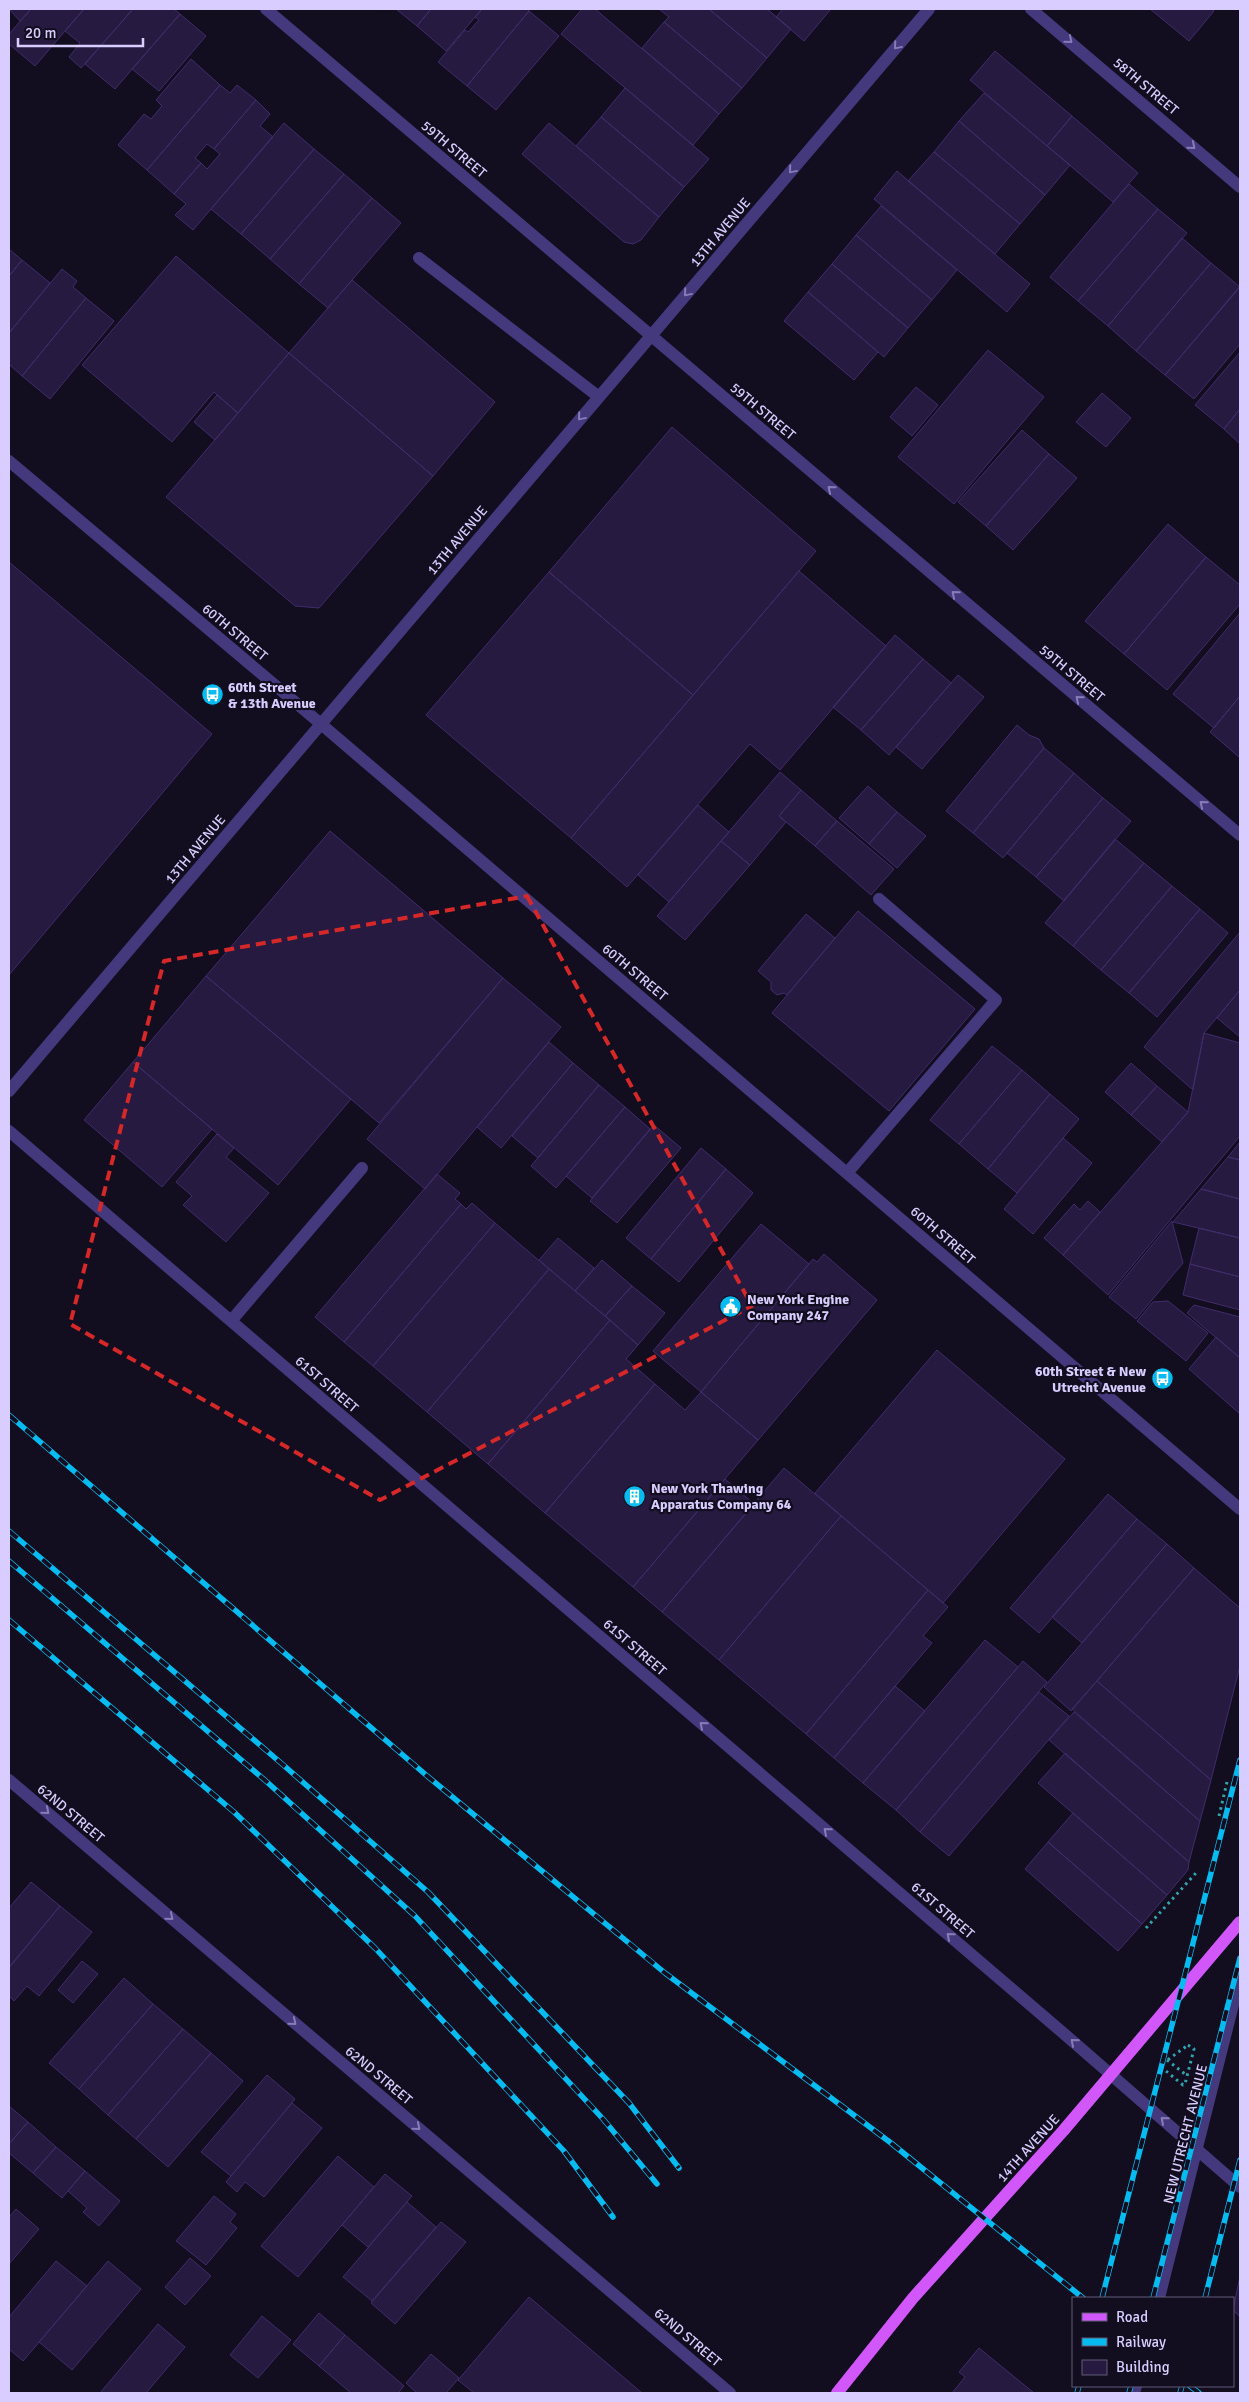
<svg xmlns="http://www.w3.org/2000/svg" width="1249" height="2402" font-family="Signika,sans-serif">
	<rect width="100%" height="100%" fill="#120d1f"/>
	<path fill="#261a40" stroke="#412c6b" d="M 9,9 L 31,9 L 20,21 Z
		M 31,9 L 84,9 L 35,66 L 9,44 L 9,34 Z
		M 84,9 L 133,9 L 81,68 L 69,57 L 80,43 L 65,31 Z
		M 133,9 L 174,9 L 180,14 L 115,89 L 85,64 Z
		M 396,9 L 431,9 L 417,26 Z
		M 431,9 L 482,9 L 446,51 L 417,26 Z
		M 482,9 L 527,9 L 529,11 L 467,86 L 438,62 L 465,30 L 468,32 L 479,20 L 475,17 Z
		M 582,9 L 595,9 L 719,114 L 693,145 L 561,34 Z
		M 659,9 L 709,9 L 767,58 L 742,88 L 664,22 L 669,17 Z
		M 709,9 L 767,9 L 791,29 L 767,58 Z
		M 783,9 L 831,9 L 804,41 L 776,17 Z
		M 1150,9 L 1211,9 L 1214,11 L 1189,41 Z
		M 529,11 L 559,36 L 496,110 L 467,86 Z
		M 180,14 L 206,36 L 159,91 L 132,69 Z
		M 664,22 L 742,88 L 719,114 L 642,48 Z
		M 995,51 L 1072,116 L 1047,146 L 970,80 Z
		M 191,59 L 220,85 L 147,170 L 118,145 L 144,114 L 151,119 L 162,106 L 156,100 Z
		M 220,85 L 230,93 L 237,85 L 256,100 L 214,149 L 207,144 L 195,158 L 201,163 L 174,194 L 147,170 Z
		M 625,88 L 709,159 L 684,187 L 601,117 Z
		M 984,93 L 1070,165 L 1045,195 L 959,121 Z
		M 256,100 L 270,114 L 260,126 L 273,137 L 193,230 L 175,215 L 186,204 L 174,194 L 201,163 L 207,169 L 220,154 L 214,149 Z
		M 1072,116 L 1138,173 L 1113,202 L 1047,146 Z
		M 601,117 L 684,187 L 659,217 L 576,146 Z
		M 959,121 L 1045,195 L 1020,224 L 934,152 Z
		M 284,123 L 314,149 L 241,234 L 211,209 Z
		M 549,123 L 659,217 L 641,240 L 633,244 L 624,242 L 522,154 Z
		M 314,149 L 344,174 L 270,259 L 241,234 Z
		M 934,152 L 1020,224 L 995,254 L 908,181 Z
		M 897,171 L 1030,284 L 1007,312 L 874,199 Z
		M 344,174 L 372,198 L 299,284 L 270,259 Z
		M 1129,184 L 1158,209 L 1078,301 L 1050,277 Z
		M 372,198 L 401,223 L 328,308 L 299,284 Z
		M 881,206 L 957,270 L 932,300 L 856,235 Z
		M 1158,209 L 1187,233 L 1108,326 L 1078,301 Z
		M 856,235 L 932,300 L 908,328 L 832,264 Z
		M 1182,238 L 1211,263 L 1136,351 L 1108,326 Z
		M 9,249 L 22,260 L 9,276 Z
		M 176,256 L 289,353 L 238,413 L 214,392 L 172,442 L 82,365 Z
		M 22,260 L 50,283 L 9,333 L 9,276 Z
		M 1211,263 L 1240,287 L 1165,375 L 1136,351 Z
		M 832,264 L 908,328 L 884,357 L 808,292 Z
		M 62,269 L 77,281 L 73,287 L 86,298 L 22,376 L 9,364 L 9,333 Z
		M 352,280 L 495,402 L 433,476 L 289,353 Z
		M 1240,286 L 1240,344 L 1194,399 L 1165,375 Z
		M 808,292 L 878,352 L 854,380 L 784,321 Z
		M 86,298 L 114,321 L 50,399 L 22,376 Z
		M 988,350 L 1044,397 L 954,504 L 898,457 Z
		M 1240,352 L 1240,409 L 1224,429 L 1195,405 Z
		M 289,353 L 433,476 L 319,608 L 295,606 L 166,497 Z
		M 916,387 L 938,405 L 912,436 L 890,417 Z
		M 1102,393 L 1131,418 L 1106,447 L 1076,422 Z
		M 217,395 L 238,413 L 215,440 L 194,422 Z
		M 1240,409 L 1240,444 L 1224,429 Z
		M 672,427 L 816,551 L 693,695 L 549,572 Z
		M 1022,430 L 1049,454 L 986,526 L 958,502 Z
		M 1049,454 L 1077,478 L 1013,550 L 986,526 Z
		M 1168,524 L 1206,557 L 1124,654 L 1085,621 Z
		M 1206,557 L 1240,585 L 1240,604 L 1167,690 L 1124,654 Z
		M 9,562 L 212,734 L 9,975 Z
		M 799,571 L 886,646 L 780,770 L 750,744 L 627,887 L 571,838 Z
		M 549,572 L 693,695 L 571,838 L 426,715 Z
		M 1240,613 L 1240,696 L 1214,728 L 1173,694 Z
		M 895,635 L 923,659 L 861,730 L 833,707 Z
		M 923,659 L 951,683 L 889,755 L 861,730 Z
		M 958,675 L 984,697 L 922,769 L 896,747 Z
		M 1240,696 L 1240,756 L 1239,757 L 1210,732 Z
		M 1017,725 L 1029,735 L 1039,739 L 1044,748 L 973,833 L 946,811 Z
		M 1044,748 L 1074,773 L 1003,858 L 973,833 Z
		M 780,772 L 801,790 L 779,816 L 786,822 L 750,865 L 721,841 Z
		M 1074,773 L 1103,798 L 1036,877 L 1007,853 Z
		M 868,786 L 897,812 L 869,844 L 839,818 Z
		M 801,790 L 837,821 L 815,846 L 779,816 Z
		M 1103,798 L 1131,821 L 1064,901 L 1036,877 Z
		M 698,805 L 729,832 L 669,902 L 638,875 Z
		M 897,812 L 926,836 L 897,868 L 869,844 Z
		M 837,821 L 894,869 L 871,895 L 815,846 Z
		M 330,831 L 503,978 L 379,1123 L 206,976 Z
		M 1115,839 L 1144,863 L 1073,946 L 1045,923 Z
		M 721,841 L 750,865 L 685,940 L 657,916 Z
		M 1144,863 L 1172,886 L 1101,970 L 1073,946 Z
		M 1172,886 L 1200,909 L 1129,993 L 1101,970 Z
		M 1200,909 L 1228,933 L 1157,1017 L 1129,993 Z
		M 858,911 L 975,1009 L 889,1111 L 772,1013 Z
		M 806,914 L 835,938 L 787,995 L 784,993 L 777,995 L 771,990 L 771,982 L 758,971 Z
		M 1240,932 L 1240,990 L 1204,1033 L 1193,1090 L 1144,1047 Z
		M 206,976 L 351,1099 L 278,1185 L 133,1062 Z
		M 503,978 L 561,1027 L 425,1189 L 367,1139 Z
		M 1240,990 L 1240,1037 L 1217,1018 Z
		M 1204,1033 L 1240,1043 L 1240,1136 L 1108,1295 L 1063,1255 L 1188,1112 Z
		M 549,1042 L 573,1063 L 501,1148 L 477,1127 Z
		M 992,1046 L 1022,1070 L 959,1144 L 930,1120 Z
		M 133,1062 L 212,1129 L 162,1187 L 84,1120 Z
		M 573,1063 L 599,1085 L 538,1158 L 512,1136 Z
		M 1131,1063 L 1157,1086 L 1131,1115 L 1105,1092 Z
		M 1022,1070 L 1050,1094 L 988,1169 L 959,1144 Z
		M 599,1085 L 625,1107 L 556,1188 L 531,1166 Z
		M 1157,1086 L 1188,1112 L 1162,1142 L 1131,1115 Z
		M 1050,1094 L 1079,1119 L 1017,1193 L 988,1169 Z
		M 625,1107 L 650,1129 L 592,1198 L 566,1176 Z
		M 654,1125 L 681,1148 L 617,1223 L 590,1201 Z
		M 217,1134 L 234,1148 L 226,1157 L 269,1193 L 226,1242 L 183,1205 L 192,1196 L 176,1182 Z
		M 1063,1138 L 1092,1163 L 1033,1234 L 1004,1209 Z
		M 1240,1142 L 1240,1160 L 1228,1157 Z
		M 701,1148 L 726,1169 L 651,1259 L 626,1238 Z
		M 1228,1157 L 1240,1160 L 1240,1199 L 1201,1189 Z
		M 726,1169 L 753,1193 L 679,1282 L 651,1259 Z
		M 437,1174 L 460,1193 L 455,1199 L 461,1204 L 344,1342 L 315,1317 Z
		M 1201,1189 L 1240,1199 L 1240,1238 L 1173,1222 Z
		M 1088,1201 L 1100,1212 L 1063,1255 L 1044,1238 L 1074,1204 L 1080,1210 Z
		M 472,1203 L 495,1223 L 373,1366 L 344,1342 L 461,1204 L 466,1209 Z
		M 1172,1221 L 1183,1263 L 1136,1319 L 1109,1297 Z
		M 495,1223 L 549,1269 L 427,1412 L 373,1366 Z
		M 761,1224 L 809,1264 L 701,1392 L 653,1351 Z
		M 1199,1228 L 1240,1238 L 1240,1277 L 1190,1264 Z
		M 558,1238 L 594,1268 L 575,1291 L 539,1260 Z
		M 824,1254 L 877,1300 L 758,1440 L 701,1392 L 813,1259 L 817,1262 Z
		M 602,1260 L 632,1286 L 605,1316 L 575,1291 Z
		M 1190,1264 L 1240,1277 L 1240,1310 L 1183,1295 Z
		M 549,1269 L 610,1320 L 488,1464 L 427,1412 Z
		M 632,1286 L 665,1313 L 638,1345 L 605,1316 Z
		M 1168,1301 L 1208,1333 L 1186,1361 L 1137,1321 L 1153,1302 Z
		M 1194,1305 L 1240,1317 L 1240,1358 L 1187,1313 Z
		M 610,1320 L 638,1345 L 626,1359 L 655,1384 L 545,1513 L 488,1464 Z
		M 1216,1337 L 1240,1358 L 1240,1414 L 1189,1369 Z
		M 937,1350 L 1065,1459 L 943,1603 L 815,1493 Z
		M 655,1384 L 685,1410 L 701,1392 L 758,1440 L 633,1587 L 545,1513 Z
		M 784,1468 L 841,1516 L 719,1660 L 662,1612 Z
		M 725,1479 L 754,1504 L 662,1612 L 633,1587 Z
		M 1108,1494 L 1137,1519 L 1039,1633 L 1010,1608 Z
		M 841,1516 L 928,1590 L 806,1734 L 719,1660 Z
		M 1137,1519 L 1167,1544 L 1082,1643 L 1052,1617 Z
		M 1167,1544 L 1194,1568 L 1071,1711 L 1044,1687 Z
		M 1194,1568 L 1240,1608 L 1240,1666 L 1211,1780 L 1097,1681 Z
		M 928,1590 L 948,1607 L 923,1636 L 932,1643 L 834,1758 L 806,1734 Z
		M 985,1640 L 1018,1667 L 896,1810 L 863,1783 Z
		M 1023,1661 L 1047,1682 L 920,1832 L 896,1810 Z
		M 1097,1681 L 1211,1780 L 1200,1821 L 1072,1709 Z
		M 895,1686 L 925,1711 L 863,1783 L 834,1758 Z
		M 1039,1692 L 1069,1716 L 949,1856 L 920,1832 Z
		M 1074,1712 L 1200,1821 L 1189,1862 L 1049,1740 Z
		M 1065,1753 L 1189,1862 L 1188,1870 L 1167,1895 L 1038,1783 Z
		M 1073,1813 L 1167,1895 L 1142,1924 L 1048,1842 Z
		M 1048,1842 L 1142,1924 L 1118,1951 L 1025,1869 Z
		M 31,1882 L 60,1906 L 9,1967 L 9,1908 Z
		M 60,1906 L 92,1932 L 39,1996 L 27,1986 L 14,2001 L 9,1996 L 9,1968 Z
		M 82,1961 L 98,1974 L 73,2003 L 58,1990 Z
		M 124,1978 L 153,2004 L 79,2089 L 49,2063 Z
		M 153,2004 L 183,2029 L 108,2115 L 79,2089 Z
		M 183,2029 L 211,2053 L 136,2139 L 108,2115 Z
		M 211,2053 L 243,2081 L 168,2167 L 136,2139 Z
		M 267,2075 L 295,2099 L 231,2176 L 201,2152 Z
		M 292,2103 L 322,2128 L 264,2197 L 245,2182 L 237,2192 L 226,2182 Z
		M 9,2106 L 28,2122 L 9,2144 Z
		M 28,2122 L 56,2147 L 33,2173 L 9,2153 L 9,2144 Z
		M 56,2147 L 85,2171 L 62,2198 L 33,2173 Z
		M 338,2156 L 374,2187 L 298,2277 L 261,2246 Z
		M 85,2171 L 120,2201 L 99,2226 L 83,2212 L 87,2208 L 68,2191 Z
		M 385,2174 L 412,2196 L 368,2247 L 342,2225 Z
		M 214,2196 L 236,2214 L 230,2222 L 237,2228 L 206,2265 L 176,2241 Z
		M 407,2202 L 436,2227 L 372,2301 L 343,2277 Z
		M 16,2209 L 39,2229 L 9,2264 L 9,2217 Z
		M 441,2222 L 466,2242 L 395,2324 L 371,2303 Z
		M 190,2258 L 211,2276 L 185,2305 L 165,2287 Z
		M 56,2261 L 87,2286 L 23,2361 L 9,2349 L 9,2317 Z
		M 108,2261 L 141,2289 L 72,2370 L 39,2342 Z
		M 1240,2276 L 1240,2317 L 1233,2310 Z
		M 529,2297 L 642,2393 L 474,2393 L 458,2380 Z
		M 319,2313 L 345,2335 L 319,2366 L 293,2344 Z
		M 262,2316 L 291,2340 L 258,2378 L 230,2355 Z
		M 158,2324 L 185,2347 L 146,2393 L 100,2393 Z
		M 345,2335 L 404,2386 L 398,2393 L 351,2393 L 319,2366 Z
		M 979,2348 L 1034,2393 L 952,2393 L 965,2377 L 959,2372 Z
		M 431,2354 L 459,2378 L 446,2393 L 417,2393 L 406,2383 Z"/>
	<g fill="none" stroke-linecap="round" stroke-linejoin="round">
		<path stroke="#31a5ae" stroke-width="3" stroke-dasharray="2.5 4" stroke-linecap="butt" d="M 1219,1816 L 1227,1782
			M 1146,1928 L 1196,1873
			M 1188,2045 L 1194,2049 L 1185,2084 L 1183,2085 L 1161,2067 L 1162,2064 Z
			M 1167,2060 L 1185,2074"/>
		<path stroke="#44397d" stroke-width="12" d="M 266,9 L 1240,835
			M 1031,9 L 1240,187
			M 419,258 L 599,397
			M 9,461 L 321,724 L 1240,1509
			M 9,1091 L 929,9
			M 9,1131 L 1062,2032 L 1240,2187
			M 847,1173 L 996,1000 L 879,899
			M 231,1321 L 362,1168
			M 9,1780 L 730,2393
			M 1159,2298 L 1240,1977
			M 1134,2393 L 1136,2386"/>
		<path stroke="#d257fb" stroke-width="12" d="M 837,2393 L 913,2298 L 1063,2131 L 1240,1922"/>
		<defs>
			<path id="rail" d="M 9,1415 L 426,1775 L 665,1973 L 891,2143 L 1083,2298
				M 9,1531 L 281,1763 L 428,1892 L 629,2103 L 679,2168
				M 9,1561 L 267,1782 L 415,1916 L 603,2119 L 657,2184
				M 9,1620 L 234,1812 L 375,1948 L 564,2151 L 613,2217
				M 1102,2298 L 1240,1760
				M 1153,2298 L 1240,1958
				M 1205,2298 L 1240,2160
				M 1190,2386 L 1199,2393
				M 1077,2393 L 1079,2386
				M 1129,2393 L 1131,2386
				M 1180,2393 L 1182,2386"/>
		</defs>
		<use href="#rail" stroke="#06bbf0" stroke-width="5.5"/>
		<use href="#rail" stroke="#120d1f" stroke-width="4" stroke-dasharray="11" stroke-linecap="butt"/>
	</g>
	<defs><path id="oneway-chevron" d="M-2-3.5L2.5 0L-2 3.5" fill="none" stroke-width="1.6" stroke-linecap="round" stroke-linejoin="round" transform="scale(1.25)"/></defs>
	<g stroke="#877cb7">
		<use href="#oneway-chevron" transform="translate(1069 40) rotate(40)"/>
		<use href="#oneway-chevron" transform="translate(897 46) rotate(130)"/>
		<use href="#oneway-chevron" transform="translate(1192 146) rotate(40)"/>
		<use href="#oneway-chevron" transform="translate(792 170) rotate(130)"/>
		<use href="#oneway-chevron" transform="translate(687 293) rotate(130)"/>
		<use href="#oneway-chevron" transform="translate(581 417) rotate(130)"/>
		<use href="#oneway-chevron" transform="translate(831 489) rotate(-140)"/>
		<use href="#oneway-chevron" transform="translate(955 594) rotate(-140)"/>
		<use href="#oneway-chevron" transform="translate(1079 699) rotate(-140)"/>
		<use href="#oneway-chevron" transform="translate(1203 804) rotate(-140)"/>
		<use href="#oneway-chevron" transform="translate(703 1725) rotate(-139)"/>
		<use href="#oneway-chevron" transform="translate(46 1811) rotate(40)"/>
		<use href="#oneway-chevron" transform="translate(827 1831) rotate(-139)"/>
		<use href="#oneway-chevron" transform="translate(170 1917) rotate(40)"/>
		<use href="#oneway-chevron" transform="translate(950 1936) rotate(-139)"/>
		<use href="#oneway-chevron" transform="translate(293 2022) rotate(40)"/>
		<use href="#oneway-chevron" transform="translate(1074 2042) rotate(-139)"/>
		<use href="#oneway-chevron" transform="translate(1164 2120) rotate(-139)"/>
		<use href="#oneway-chevron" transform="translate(417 2127) rotate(40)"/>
	</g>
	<path fill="none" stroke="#d62828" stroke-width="4" stroke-dasharray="10 6" stroke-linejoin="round" d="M 527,896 L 752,1306 L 380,1500 L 70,1324 L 164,961 Z"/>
	<defs>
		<symbol id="bus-disc" viewBox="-11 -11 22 22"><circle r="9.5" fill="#06bbf0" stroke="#120d1f"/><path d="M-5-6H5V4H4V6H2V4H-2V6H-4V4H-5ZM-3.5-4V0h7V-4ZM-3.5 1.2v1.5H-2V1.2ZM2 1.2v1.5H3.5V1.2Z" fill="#fff"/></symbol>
		<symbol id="civic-disc" viewBox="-11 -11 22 22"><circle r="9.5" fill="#06bbf0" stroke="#120d1f"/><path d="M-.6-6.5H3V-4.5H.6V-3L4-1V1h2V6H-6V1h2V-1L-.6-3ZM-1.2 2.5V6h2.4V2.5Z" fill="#fff"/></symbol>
		<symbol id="building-disc" viewBox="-11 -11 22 22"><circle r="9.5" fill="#06bbf0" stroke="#120d1f"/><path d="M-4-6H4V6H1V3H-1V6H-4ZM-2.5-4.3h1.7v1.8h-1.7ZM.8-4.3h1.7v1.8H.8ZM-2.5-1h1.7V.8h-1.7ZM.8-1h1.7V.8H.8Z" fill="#fff"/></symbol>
	</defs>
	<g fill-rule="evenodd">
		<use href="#bus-disc" x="200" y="682" width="25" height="25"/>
		<use href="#civic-disc" x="718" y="1294" width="25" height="25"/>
		<use href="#bus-disc" x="1150" y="1366" width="25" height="25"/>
		<use href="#building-disc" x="622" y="1484" width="25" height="25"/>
	</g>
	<g text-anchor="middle" stroke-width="4.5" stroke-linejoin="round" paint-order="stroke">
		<g font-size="14" fill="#d8cdfe" stroke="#120d1f">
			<text transform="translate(1146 86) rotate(40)" y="5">58TH STREET</text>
			<text transform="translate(454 149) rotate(40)" y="5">59TH STREET</text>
			<text transform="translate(720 232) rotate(-50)" y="5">13TH AVENUE</text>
			<text transform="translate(763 411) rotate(40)" y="5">59TH STREET</text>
			<text transform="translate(457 540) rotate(-50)" y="5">13TH AVENUE</text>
			<text transform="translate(235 632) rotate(40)" y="5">60TH STREET</text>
			<text transform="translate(1072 673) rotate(40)" y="5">59TH STREET</text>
			<text transform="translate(195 849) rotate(-50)" y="5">13TH AVENUE</text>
			<text transform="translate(635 972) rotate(40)" y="5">60TH STREET</text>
			<text transform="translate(943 1235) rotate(41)" y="5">60TH STREET</text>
			<text transform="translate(327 1384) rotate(41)" y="5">61ST STREET</text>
			<text transform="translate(635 1647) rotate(41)" y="5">61ST STREET</text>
			<text transform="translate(71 1813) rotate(40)" y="5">62ND STREET</text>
			<text transform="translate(943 1910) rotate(41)" y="5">61ST STREET</text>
			<text transform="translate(379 2075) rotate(40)" y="5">62ND STREET</text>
			<text transform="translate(1185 2134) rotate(-76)" y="5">NEW UTRECHT AVENUE</text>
			<text transform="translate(1028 2148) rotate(-48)" y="5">14TH AVENUE</text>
			<text transform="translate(688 2337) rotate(40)" y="5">62ND STREET</text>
		</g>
		<g font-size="14" font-weight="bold" fill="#d8cdfe" stroke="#120d1f" text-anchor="start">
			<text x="228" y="692">60th Street<tspan x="228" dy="16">&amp; 13th Avenue</tspan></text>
			<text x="747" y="1304">New York Engine<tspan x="747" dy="16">Company 247</tspan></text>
			<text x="1146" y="1376" text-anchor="end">60th Street &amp; New<tspan x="1146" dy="16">Utrecht Avenue</tspan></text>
			<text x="651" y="1493">New York Thawing<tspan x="651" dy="16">Apparatus Company 64</tspan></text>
		</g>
	</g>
	<rect width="1249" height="2402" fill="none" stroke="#d8cdfe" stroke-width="20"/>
	<rect x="1072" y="2297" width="162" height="90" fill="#120d1f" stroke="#615a78"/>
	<rect x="1082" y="2313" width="25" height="8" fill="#d257fb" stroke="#615a78"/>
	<text x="1116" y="2322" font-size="15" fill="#d8cdfe">Road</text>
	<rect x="1082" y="2338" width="25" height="8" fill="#06bbf0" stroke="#615a78"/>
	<text x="1116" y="2347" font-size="15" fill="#d8cdfe">Railway</text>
	<rect x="1082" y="2360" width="25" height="15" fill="#261a40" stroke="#615a78"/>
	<text x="1116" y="2372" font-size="15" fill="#d8cdfe">Building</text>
	<path d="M18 38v8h125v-8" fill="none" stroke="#d8cdfe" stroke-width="2.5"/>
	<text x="25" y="38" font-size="15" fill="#d8cdfe" stroke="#120d1f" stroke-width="4" paint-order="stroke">20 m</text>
</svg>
